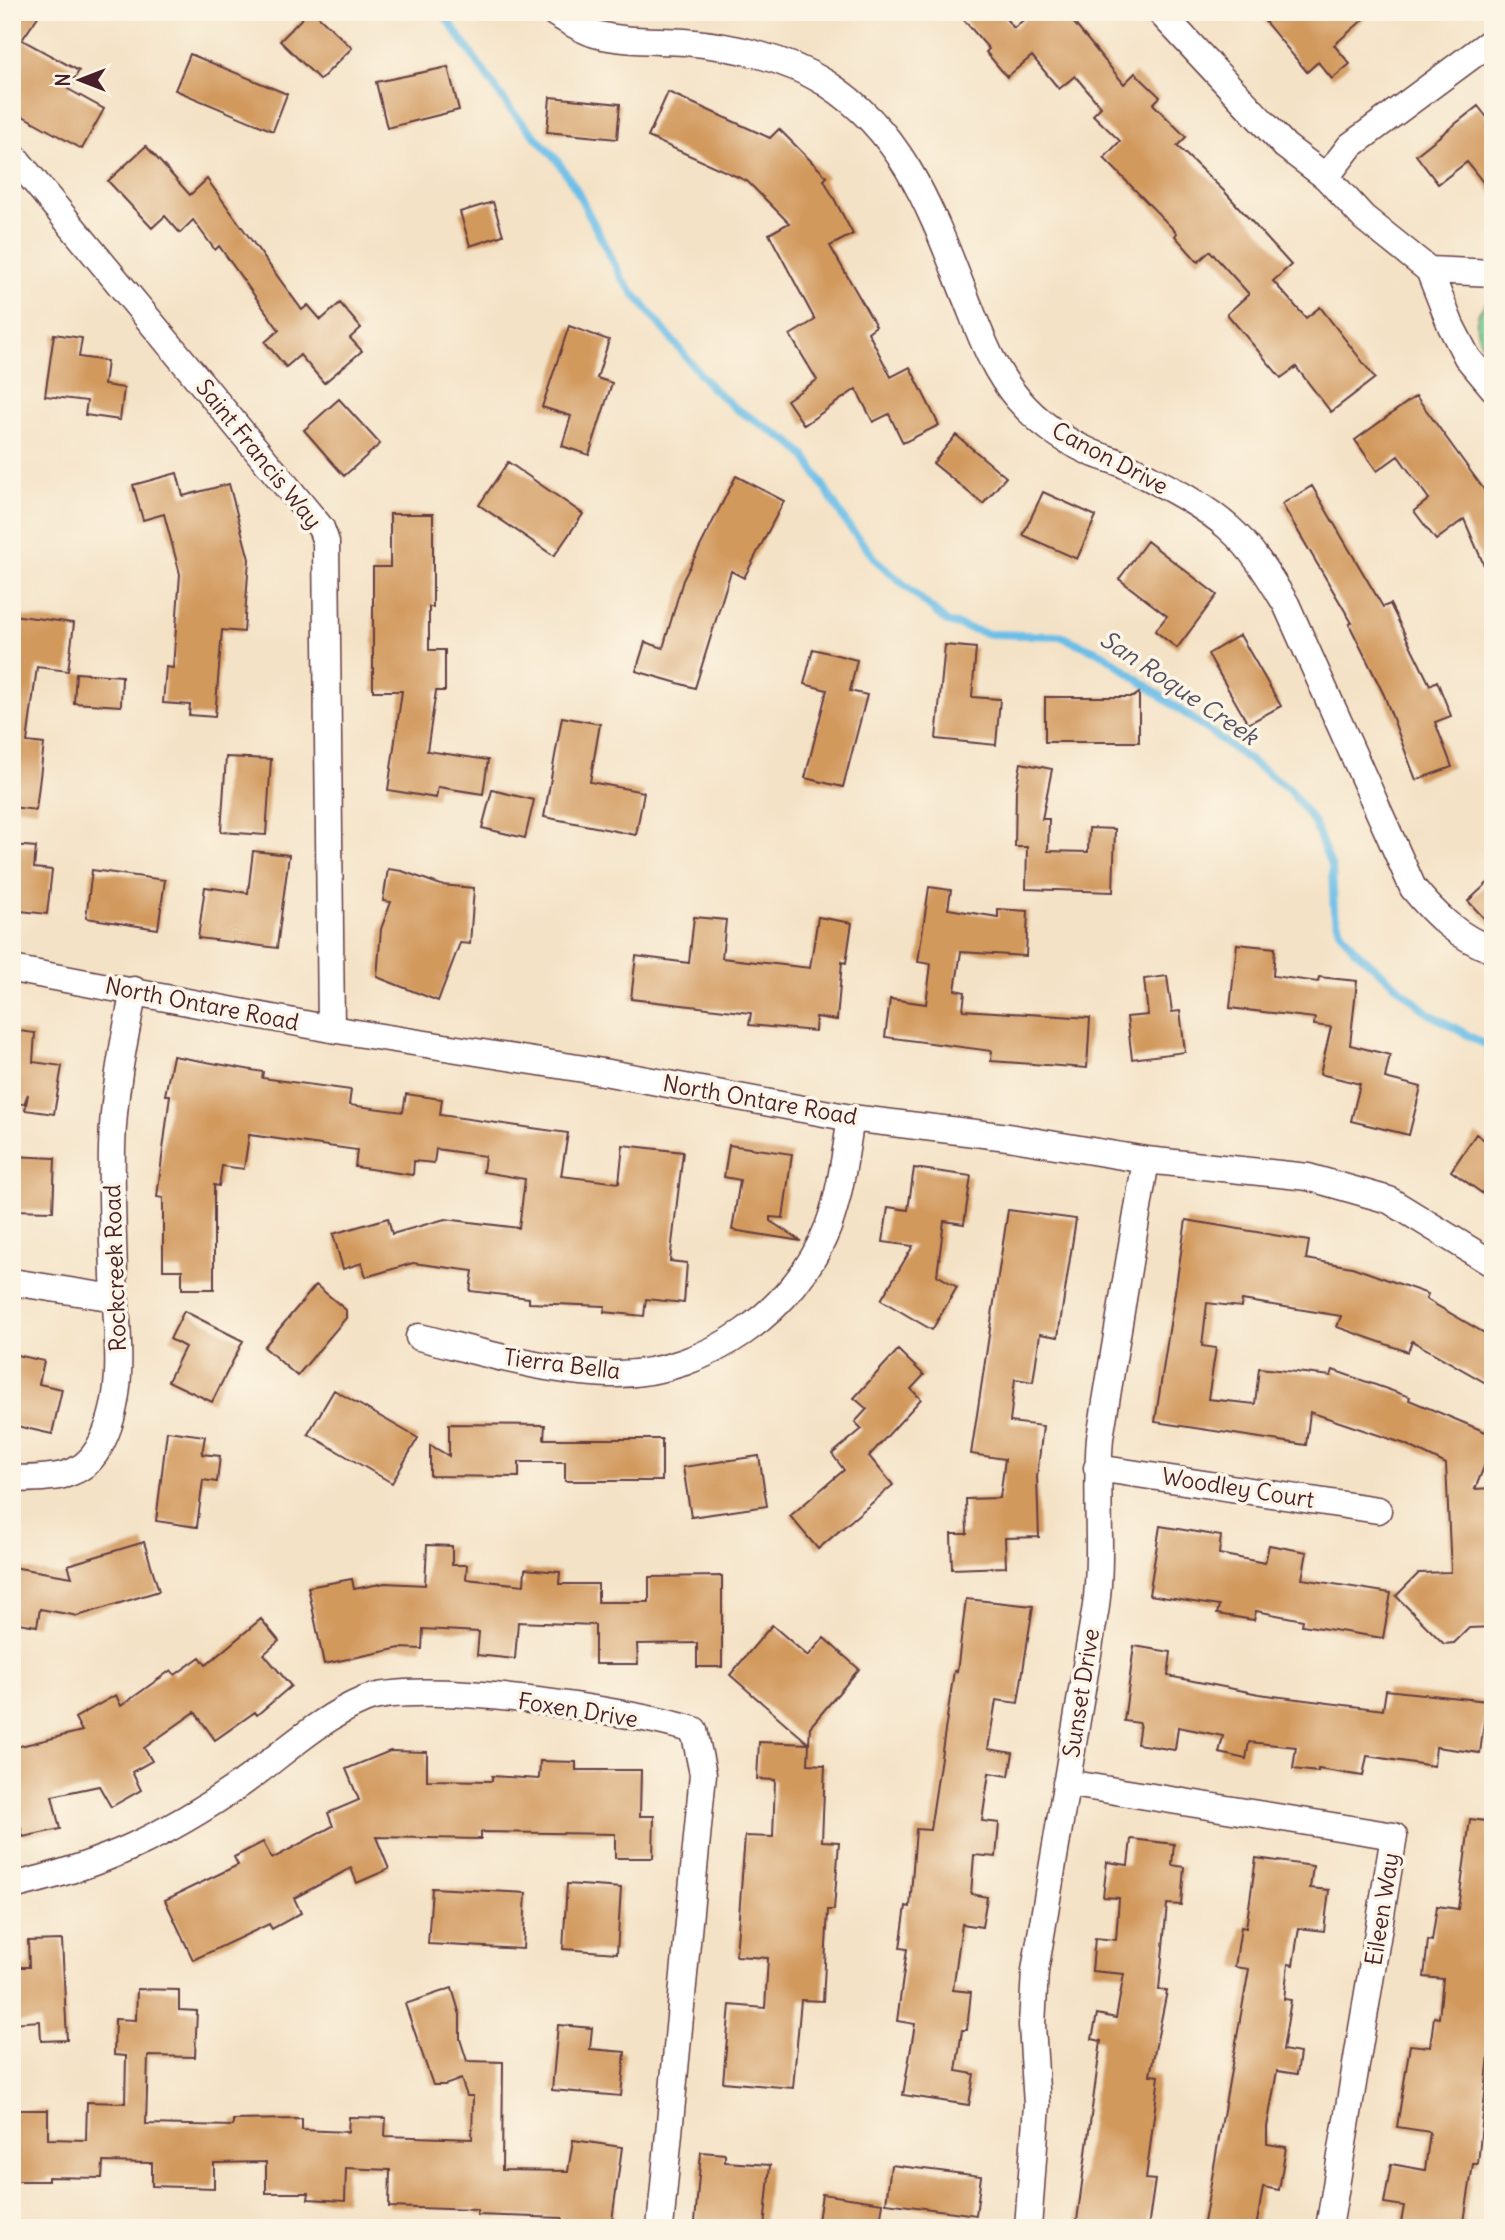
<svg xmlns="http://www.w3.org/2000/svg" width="1505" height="2240" font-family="Delius,sans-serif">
	<rect width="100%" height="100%" fill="#fcf5e5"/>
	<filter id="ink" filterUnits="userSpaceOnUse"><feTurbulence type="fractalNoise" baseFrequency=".0143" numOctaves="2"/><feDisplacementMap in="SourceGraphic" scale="14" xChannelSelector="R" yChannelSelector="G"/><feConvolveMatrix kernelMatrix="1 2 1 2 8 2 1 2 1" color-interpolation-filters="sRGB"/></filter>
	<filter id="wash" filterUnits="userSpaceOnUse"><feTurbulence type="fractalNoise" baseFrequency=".00686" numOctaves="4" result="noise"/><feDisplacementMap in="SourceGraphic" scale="28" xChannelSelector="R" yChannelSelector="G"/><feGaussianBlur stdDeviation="1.57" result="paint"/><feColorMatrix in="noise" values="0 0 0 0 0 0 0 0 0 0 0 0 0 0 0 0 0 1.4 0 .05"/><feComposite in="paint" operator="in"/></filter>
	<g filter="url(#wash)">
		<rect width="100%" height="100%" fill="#f4e2c6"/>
		<path fill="#75cd93" stroke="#60765f" stroke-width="2" d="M 1493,298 L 1493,362 C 1476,342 1467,314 1493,298 Z"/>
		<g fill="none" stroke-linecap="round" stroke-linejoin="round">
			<path stroke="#6cbee7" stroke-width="8" d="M 442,12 L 511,110 L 557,160 L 576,189 L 622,279 L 710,386 L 735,408 L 790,442 L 805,456 L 847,524 L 877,561 L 947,622 L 989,634 L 1060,636 L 1103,654 L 1289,789 L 1314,823 L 1332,868 L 1334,911 L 1340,930 L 1355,950 L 1428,1013 L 1493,1049"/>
		</g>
		<g id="blocks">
			<path fill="#d2995d" d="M 12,12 L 41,12 L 22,40 L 79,71 L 68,89 L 104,109 L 82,149 L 12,110 Z
				M 308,12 L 314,12 L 352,48 L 320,80 L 280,41 Z
				M 957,12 L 1000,12 L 1014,28 L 1033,12 L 1065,12 L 1124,84 L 1135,73 L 1160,97 L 1153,104 L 1186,137 L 1177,146 L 1224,191 L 1291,265 L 1273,281 L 1306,318 L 1320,307 L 1375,378 L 1331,412 L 1296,367 L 1281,378 L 1227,314 L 1249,294 L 1210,251 L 1198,262 L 1175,236 L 1177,233 L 1104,158 L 1120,141 L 1093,115 L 1101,107 L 1075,76 L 1059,89 L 1032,56 L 1007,77 L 986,52 L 989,49 Z
				M 1257,12 L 1372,12 L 1334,45 L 1350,64 L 1332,79 L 1318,62 L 1307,72 Z
				M 190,54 L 287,94 L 273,131 L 175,90 Z
				M 448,67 L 459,110 L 387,128 L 376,82 Z
				M 668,92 L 770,138 L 779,129 L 827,177 L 824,180 L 853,234 L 830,246 L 876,326 L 868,332 L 891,377 L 910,367 L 939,425 L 903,443 L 889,414 L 873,422 L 856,389 L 804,425 L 787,400 L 817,380 L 790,335 L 815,320 L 769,234 L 789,223 L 747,181 L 648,137 Z
				M 550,97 L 620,104 L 617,139 L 547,132 Z
				M 1478,106 L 1493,125 L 1493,195 L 1467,162 L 1438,184 L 1416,155 Z
				M 146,146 L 190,195 L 207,179 L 302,310 L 308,305 L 321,320 L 340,303 L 361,328 L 350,338 L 362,351 L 324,383 L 300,355 L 286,367 L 265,342 L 279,330 L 219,246 L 215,250 L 193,220 L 180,233 L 165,216 L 152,228 L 108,181 Z
				M 493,202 L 503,235 L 470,246 L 460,212 Z
				M 569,326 L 609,340 L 597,378 L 612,383 L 589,455 L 562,446 L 571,416 L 542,407 Z
				M 54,334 L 82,338 L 79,357 L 107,361 L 104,385 L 124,388 L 120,420 L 85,415 L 87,401 L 45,396 Z
				M 1416,396 L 1493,502 L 1493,586 L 1464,519 L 1436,540 L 1414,511 L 1429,499 L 1398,456 L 1377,471 L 1355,440 Z
				M 339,399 L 380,444 L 344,476 L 304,430 Z
				M 956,435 L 1006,477 L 983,504 L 933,463 Z
				M 508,462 L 583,514 L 554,556 L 479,505 Z
				M 177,473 L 183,496 L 229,484 L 249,559 L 244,632 L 222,630 L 215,717 L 189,715 L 190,705 L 163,703 L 166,667 L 173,668 L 180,574 L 164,514 L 143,520 L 133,485 Z
				M 736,476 L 784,501 L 744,578 L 731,571 L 695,688 L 636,671 L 645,642 L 663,648 L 683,580 Z
				M 1312,486 L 1383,607 L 1390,604 L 1430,685 L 1437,681 L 1451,716 L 1435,722 L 1452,767 L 1416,780 L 1384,695 L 1349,624 L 1352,623 L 1282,504 Z
				M 1043,492 L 1096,516 L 1077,559 L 1023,535 Z
				M 390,514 L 433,514 L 433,607 L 429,607 L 429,650 L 445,650 L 445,691 L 436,691 L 427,751 L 488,760 L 483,794 L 438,787 L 436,798 L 388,790 L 402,691 L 373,691 L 373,567 L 390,567 Z
				M 1147,541 L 1217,595 L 1177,648 L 1155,631 L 1167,616 L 1119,579 Z
				M 12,615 L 74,623 L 68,671 L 37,667 L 27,742 L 44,744 L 36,810 L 12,807 Z
				M 1240,635 L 1281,706 L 1248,724 L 1208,654 Z
				M 945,645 L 976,648 L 972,697 L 1000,699 L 996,745 L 936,739 Z
				M 813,649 L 857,660 L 850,691 L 867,695 L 843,787 L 805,778 L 827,690 L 804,684 Z
				M 76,673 L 122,676 L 121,706 L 74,703 Z
				M 1139,693 L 1139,742 L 1045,742 L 1045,697 L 1133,697 Z
				M 562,717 L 600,724 L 590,782 L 644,792 L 636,835 L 544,817 Z
				M 226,757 L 271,759 L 266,835 L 221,832 Z
				M 1021,763 L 1052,769 L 1042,819 L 1049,819 L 1048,851 L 1088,852 L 1089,828 L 1115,829 L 1113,892 L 1026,889 L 1027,847 L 1015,847 L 1016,790 Z
				M 492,790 L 534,800 L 525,838 L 482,828 Z
				M 12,845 L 36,847 L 34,868 L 52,870 L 47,914 L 12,910 Z
				M 253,851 L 289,855 L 277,948 L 198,938 L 205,887 L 248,893 Z
				M 388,869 L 402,871 L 441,885 L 474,888 L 470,944 L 460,943 L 438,1001 L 377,977 L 381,929 L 391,902 L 383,901 Z
				M 92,870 L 165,880 L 158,929 L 86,918 Z
				M 1493,878 L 1493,928 L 1468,901 Z
				M 929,887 L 951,890 L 948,909 L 998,917 L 998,909 L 1028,911 L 1026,956 L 961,952 L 955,990 L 965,992 L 963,1010 L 1090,1018 L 1087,1068 L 991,1061 L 992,1051 L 885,1037 L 890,999 L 926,1004 L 931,964 L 918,962 Z
				M 694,917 L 726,920 L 722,958 L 810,968 L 818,917 L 852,923 L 846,963 L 842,962 L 837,1020 L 816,1017 L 815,1031 L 749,1025 L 751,1013 L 631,999 L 636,956 L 689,963 Z
				M 1237,944 L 1275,948 L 1273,976 L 1318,982 L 1319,977 L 1357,981 L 1350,1045 L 1390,1055 L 1385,1078 L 1421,1087 L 1409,1135 L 1351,1121 L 1360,1084 L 1320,1074 L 1331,1027 L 1314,1025 L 1315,1018 L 1230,1008 Z
				M 1167,976 L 1172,1012 L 1180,1011 L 1185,1052 L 1132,1059 L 1127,1017 L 1148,1015 L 1144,979 Z
				M 12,1030 L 35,1033 L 33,1062 L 62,1066 L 54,1114 L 25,1110 L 28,1094 L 24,1104 L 12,1103 Z
				M 173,1056 L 263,1072 L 262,1078 L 351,1090 L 349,1105 L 403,1112 L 406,1094 L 442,1099 L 440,1115 L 568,1133 L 561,1176 L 619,1183 L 623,1145 L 683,1152 L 670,1261 L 687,1263 L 684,1303 L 646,1299 L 644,1316 L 604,1312 L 605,1306 L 529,1303 L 529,1298 L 470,1291 L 473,1271 L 413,1263 L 366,1277 L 362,1263 L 343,1269 L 333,1234 L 388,1218 L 392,1234 L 445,1219 L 519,1228 L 525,1179 L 483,1172 L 485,1156 L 436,1149 L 434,1163 L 414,1161 L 413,1175 L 355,1167 L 357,1150 L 249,1135 L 244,1169 L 222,1166 L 219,1186 L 214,1185 L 214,1289 L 182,1289 L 182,1270 L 163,1270 L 163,1198 L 157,1197 L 170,1095 L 165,1095 Z
				M 1476,1134 L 1493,1146 L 1493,1201 L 1451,1171 Z
				M 729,1145 L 792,1154 L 783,1218 L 770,1217 L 770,1221 L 801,1241 L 732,1230 L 740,1180 L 724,1177 Z
				M 12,1156 L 55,1158 L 53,1211 L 12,1210 Z
				M 914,1168 L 971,1176 L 964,1224 L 944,1221 L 937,1275 L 957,1287 L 932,1330 L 881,1300 L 913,1246 L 883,1242 L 888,1207 L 908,1210 Z
				M 1008,1210 L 1076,1219 L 1058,1337 L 1040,1334 L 1033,1382 L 1015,1379 L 1010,1422 L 1043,1426 L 1037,1477 L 1039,1537 L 1005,1538 L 1006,1567 L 952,1569 L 951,1534 L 967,1534 L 966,1499 L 1000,1498 L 1005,1459 L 971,1454 Z
				M 1186,1220 L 1309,1241 L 1306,1259 L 1352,1267 L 1428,1294 L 1426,1299 L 1493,1338 L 1493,1387 L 1412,1341 L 1408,1352 L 1337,1327 L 1341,1316 L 1242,1300 L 1241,1307 L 1207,1303 L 1202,1346 L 1216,1348 L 1208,1399 L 1255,1404 L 1259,1368 L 1331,1376 L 1333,1370 L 1410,1397 L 1409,1400 L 1493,1435 L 1493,1445 L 1475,1489 L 1493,1488 L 1493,1627 L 1469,1628 L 1454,1643 L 1444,1644 L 1396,1596 L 1419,1573 L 1451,1572 L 1446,1464 L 1405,1444 L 1310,1412 L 1306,1445 L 1155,1422 Z
				M 316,1285 L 346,1310 L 346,1318 L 297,1376 L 264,1347 Z
				M 184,1311 L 243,1341 L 212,1402 L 168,1381 L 185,1347 L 170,1339 Z
				M 898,1350 L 924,1375 L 911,1389 L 921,1399 L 869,1456 L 893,1485 L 818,1549 L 790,1516 L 844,1470 L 832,1454 L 862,1429 L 855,1422 L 867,1409 L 854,1398 Z
				M 12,1354 L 44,1361 L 39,1384 L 62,1389 L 52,1434 L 12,1425 Z
				M 334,1390 L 418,1438 L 392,1483 L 308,1434 Z
				M 449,1424 L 545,1425 L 544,1439 L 662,1439 L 662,1481 L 565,1481 L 565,1462 L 519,1462 L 519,1477 L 430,1476 L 430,1445 L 449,1456 Z
				M 167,1431 L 205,1436 L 202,1454 L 220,1456 L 217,1482 L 203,1480 L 197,1527 L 156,1521 Z
				M 759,1456 L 767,1506 L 691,1517 L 683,1467 Z
				M 1160,1526 L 1221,1536 L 1219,1554 L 1265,1563 L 1269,1545 L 1307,1552 L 1302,1579 L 1391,1593 L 1383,1638 L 1302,1625 L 1303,1620 L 1256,1611 L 1254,1620 L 1217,1614 L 1219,1606 L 1149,1595 Z
				M 144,1542 L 159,1591 L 78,1616 L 40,1609 L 37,1626 L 12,1622 L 12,1567 L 72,1577 L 68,1565 Z
				M 427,1545 L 452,1546 L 452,1565 L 467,1565 L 466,1579 L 524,1585 L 525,1569 L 560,1572 L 559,1584 L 598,1584 L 598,1602 L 649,1602 L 649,1577 L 722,1576 L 722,1667 L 697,1667 L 697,1643 L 637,1644 L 638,1664 L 595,1664 L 595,1625 L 518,1622 L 515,1659 L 477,1655 L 479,1632 L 423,1629 L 422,1649 L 400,1648 L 324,1664 L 308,1587 L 352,1579 L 354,1589 L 385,1583 L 425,1585 Z
				M 966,1599 L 1033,1606 L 1018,1703 L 996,1700 L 988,1749 L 1013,1753 L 1009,1776 L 989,1773 L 982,1821 L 999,1823 L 996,1857 L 974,1855 L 971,1894 L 987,1897 L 982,1927 L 962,1924 L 953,1990 L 971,1992 L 967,2030 L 962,2030 L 956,2071 L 974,2074 L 969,2105 L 903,2095 L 915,2024 L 897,2021 L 907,1949 L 900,1948 L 906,1906 L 910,1907 L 916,1829 L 930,1830 L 954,1671 L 957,1672 Z
				M 261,1619 L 279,1641 L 264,1654 L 291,1686 L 257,1715 L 255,1712 L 215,1740 L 195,1712 L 144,1748 L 152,1761 L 132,1772 L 141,1790 L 111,1807 L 99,1786 L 52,1796 L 60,1829 L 23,1837 L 12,1788 L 12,1748 L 82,1731 L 75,1718 L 116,1695 L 121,1706 L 171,1670 L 175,1675 L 200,1657 L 206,1665 Z
				M 772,1625 L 808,1656 L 824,1638 L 859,1669 L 810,1727 L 809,1744 L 730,1675 Z
				M 1134,1646 L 1171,1652 L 1168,1676 L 1259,1694 L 1383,1710 L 1386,1690 L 1487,1701 L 1480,1753 L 1436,1747 L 1434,1766 L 1367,1756 L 1363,1776 L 1318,1769 L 1318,1772 L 1293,1769 L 1296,1747 L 1249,1742 L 1246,1759 L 1219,1753 L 1223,1736 L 1178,1727 L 1175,1750 L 1137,1744 L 1140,1723 L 1124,1721 Z
				M 759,1742 L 809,1744 L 808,1764 L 825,1765 L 822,1841 L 839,1842 L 834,1910 L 828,1910 L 823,2001 L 801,2000 L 793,2088 L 723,2082 L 730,2005 L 765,2008 L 768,1958 L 736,1956 L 745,1836 L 773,1837 L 775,1780 L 757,1779 Z
				M 390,1751 L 427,1752 L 427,1780 L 492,1781 L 492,1776 L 539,1779 L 540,1761 L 576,1762 L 576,1770 L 641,1770 L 640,1816 L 654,1816 L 653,1858 L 615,1858 L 615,1834 L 481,1832 L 481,1839 L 376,1837 L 389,1869 L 357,1883 L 351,1868 L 294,1898 L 301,1913 L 272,1929 L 269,1924 L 193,1960 L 165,1900 L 238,1865 L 234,1857 L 263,1842 L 272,1859 L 333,1826 L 328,1813 L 359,1800 L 346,1769 Z
				M 1470,1819 L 1493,1822 L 1493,1981 L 1489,2024 L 1492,2024 L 1478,2164 L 1473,2164 L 1463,2228 L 1400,2228 L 1404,2206 L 1384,2203 L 1391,2164 L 1425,2170 L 1430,2132 L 1397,2127 L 1410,2045 L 1430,2047 L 1434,2017 L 1439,2018 L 1443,1979 L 1424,1977 L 1428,1940 L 1432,1941 L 1437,1906 L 1458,1909 Z
				M 1131,1839 L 1174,1844 L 1172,1865 L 1184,1867 L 1181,1905 L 1167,1904 L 1159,1990 L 1167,1991 L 1150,2075 L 1159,2076 L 1146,2179 L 1155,2180 L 1148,2228 L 1076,2228 L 1101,2041 L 1092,2039 L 1097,2014 L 1116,2018 L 1124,1974 L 1092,1971 L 1095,1938 L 1116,1940 L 1119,1898 L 1103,1897 L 1107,1862 L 1128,1865 Z
				M 1256,1858 L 1313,1866 L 1310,1888 L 1329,1890 L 1324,1931 L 1299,1928 L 1293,1965 L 1288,1964 L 1284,1999 L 1291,2000 L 1283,2050 L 1300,2053 L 1297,2074 L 1277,2071 L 1267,2127 L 1267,2144 L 1286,2147 L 1279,2190 L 1263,2187 L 1256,2228 L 1203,2228 L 1249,1969 L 1235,1967 L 1241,1927 L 1246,1928 Z
				M 567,1884 L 621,1888 L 617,1953 L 563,1949 Z
				M 432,1888 L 526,1893 L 523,1949 L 428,1944 Z
				M 62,1940 L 67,2040 L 41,2041 L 40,2021 L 12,2023 L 12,1967 L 29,1967 L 28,1941 Z
				M 452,1988 L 460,2015 L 460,2039 L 467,2061 L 503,2062 L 502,2170 L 568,2171 L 573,2140 L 622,2147 L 611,2228 L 562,2221 L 562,2218 L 477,2215 L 477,2210 L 389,2207 L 390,2170 L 346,2168 L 345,2201 L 308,2199 L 309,2193 L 266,2193 L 266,2162 L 214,2163 L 214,2188 L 152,2186 L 152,2163 L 103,2162 L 102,2178 L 48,2177 L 48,2181 L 12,2181 L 12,2110 L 48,2110 L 48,2139 L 86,2140 L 87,2102 L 125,2103 L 126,2056 L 114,2055 L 115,2019 L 136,2020 L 137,1989 L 179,1990 L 179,2010 L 197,2011 L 195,2057 L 148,2056 L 146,2124 L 233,2126 L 233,2120 L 302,2119 L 302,2130 L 348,2132 L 349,2117 L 386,2118 L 385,2136 L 472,2139 L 473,2096 L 467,2096 L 461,2079 L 445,2085 L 433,2085 L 405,2004 Z
				M 558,2025 L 592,2028 L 590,2049 L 625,2052 L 621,2096 L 552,2090 Z
				M 701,2152 L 725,2154 L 725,2162 L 770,2165 L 764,2228 L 695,2222 Z
				M 891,2165 L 981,2176 L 976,2215 L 886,2203 Z
				M 822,2194 L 883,2203 L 879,2228 L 817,2228 Z"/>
		</g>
	</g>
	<g filter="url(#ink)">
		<use href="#blocks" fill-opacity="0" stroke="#643c42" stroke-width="2"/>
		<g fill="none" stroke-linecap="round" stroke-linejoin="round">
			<defs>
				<path id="street" d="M 553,12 C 566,20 580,29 595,34 C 624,42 655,40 685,42 C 732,46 786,58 826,83 C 907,135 933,216 967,301 C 981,336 993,370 1018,399 C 1037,421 1063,440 1090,452 C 1101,457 1114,460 1125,465 C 1159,483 1200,502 1229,528 C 1253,549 1270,578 1286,604 L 1413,888 C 1435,915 1459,938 1493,950
					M 1160,12 L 1285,146 L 1326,177 L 1364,218 L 1429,270 L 1451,326 L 1467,357 L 1493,388
					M 12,154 L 321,528 L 326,542 L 331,1029
					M 1326,177 L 1350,146 L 1493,40
					M 1429,270 L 1493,273
					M 12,969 L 331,1029 L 609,1073 L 851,1118 L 1008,1137 L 1146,1160 L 1308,1177 L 1389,1200 L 1493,1264
					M 12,1282 L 115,1298
					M 419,1337 C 481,1352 553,1374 618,1374 C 707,1373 796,1310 828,1227 C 841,1192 845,1154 851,1118
					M 1097,1468 L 1378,1510
					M 12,1479 C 44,1478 80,1481 98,1449 C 128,1398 117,1332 114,1276 C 113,1234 111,1191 112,1148 C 113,1095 124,1041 134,990
					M 1066,1783 L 1394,1836 L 1329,2228
					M 12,1886 C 103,1865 165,1836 242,1783 C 282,1755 318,1719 364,1700 C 420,1678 632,1711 694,1730 L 703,1774 L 660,2228
					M 1028,2228 L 1037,2105 L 1032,2025 L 1035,1971 L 1096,1606 C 1103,1550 1095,1494 1100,1438 L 1146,1160"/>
			</defs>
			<use href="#street" stroke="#643c42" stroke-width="29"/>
			<use href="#street" stroke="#fff" stroke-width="26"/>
		</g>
	</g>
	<g text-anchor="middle" stroke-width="7" stroke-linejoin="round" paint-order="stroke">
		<g font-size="23" fill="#4a1f2b" stroke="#fcf5e5">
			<text transform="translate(259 454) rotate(51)" y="8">Saint Francis Way</text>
			<text transform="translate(1110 458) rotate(28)" y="8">Canon Drive</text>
			<text transform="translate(202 1004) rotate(11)" y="8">North Ontare Road</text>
			<text transform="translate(760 1100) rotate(10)" y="8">North Ontare Road</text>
			<text transform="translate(115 1268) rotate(-92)" y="8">Rockcreek Road</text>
			<text transform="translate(562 1364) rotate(7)" y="8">Tierra Bella</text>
			<text transform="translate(1238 1488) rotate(9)" y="8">Woodley Court</text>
			<text transform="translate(1081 1693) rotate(-81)" y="8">Sunset Drive</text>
			<text transform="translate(578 1710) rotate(9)" y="8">Foxen Drive</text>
			<text transform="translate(1382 1909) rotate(-81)" y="8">Eileen Way</text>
		</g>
		<g font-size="24" font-style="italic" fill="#544f63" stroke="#fcf5e5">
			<text transform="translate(1179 688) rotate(34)" y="8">San Roque Creek</text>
		</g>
	</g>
	<rect width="1505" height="2240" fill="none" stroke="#fcf5e5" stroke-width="42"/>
	<g transform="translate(80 80) rotate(270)" stroke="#fcf5e5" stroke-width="5" paint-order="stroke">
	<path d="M0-5L12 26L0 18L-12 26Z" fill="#4a1f2b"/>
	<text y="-10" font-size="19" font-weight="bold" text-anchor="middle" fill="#4a1f2b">N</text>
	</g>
</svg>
